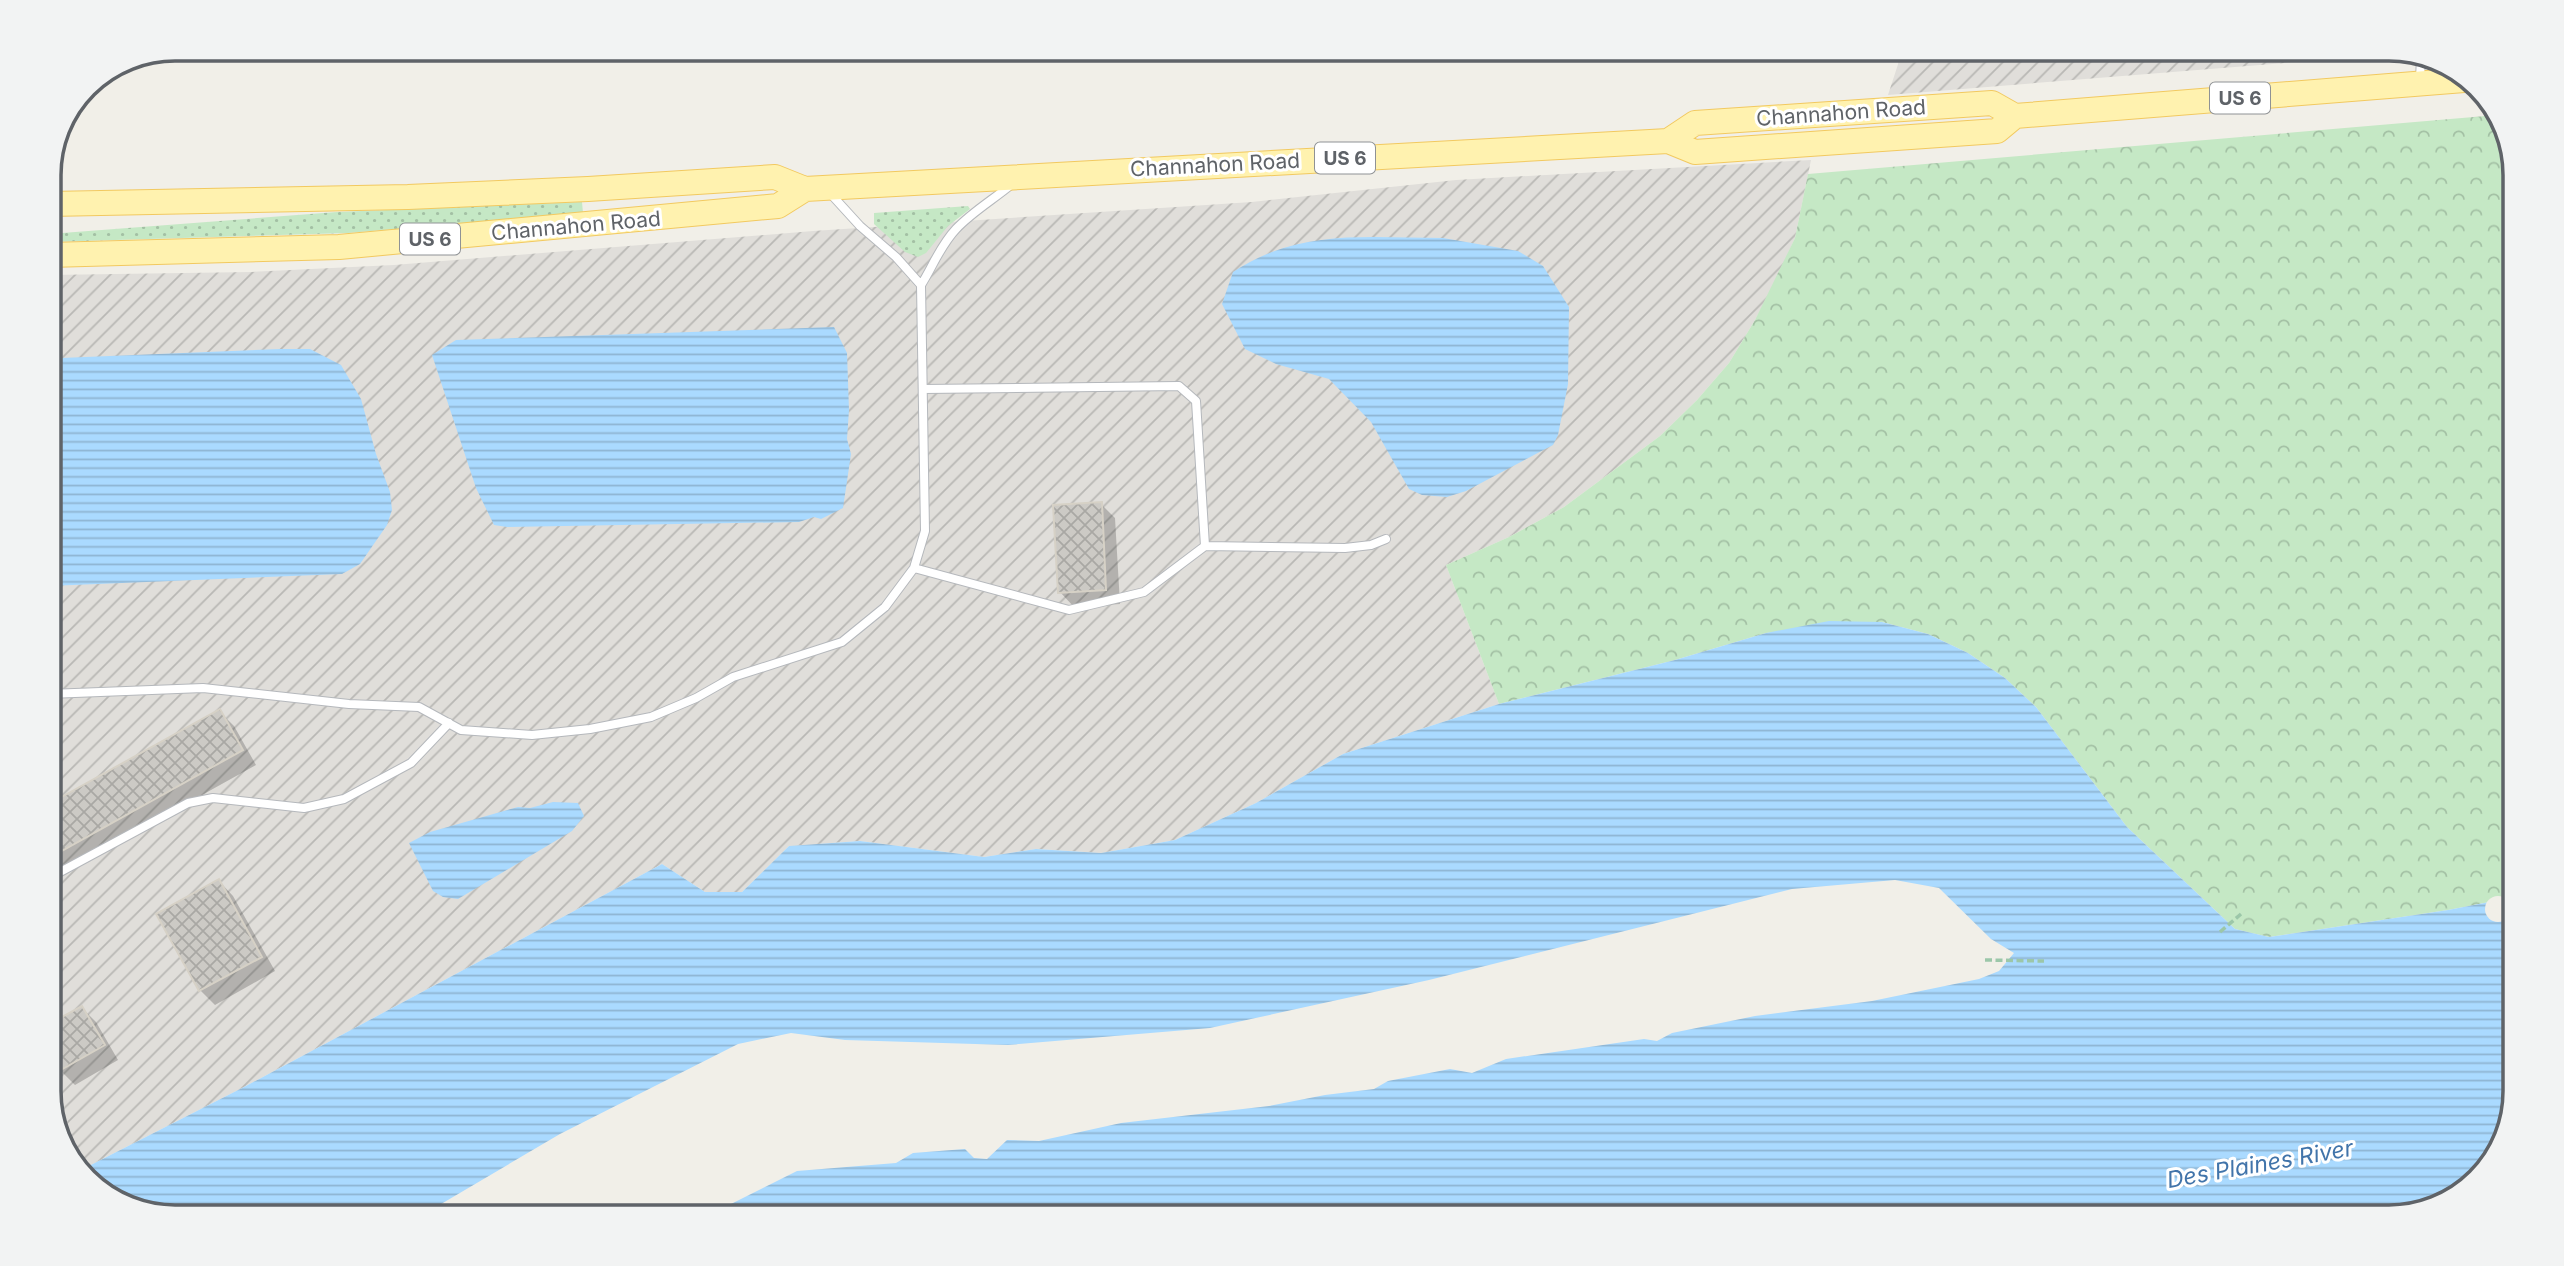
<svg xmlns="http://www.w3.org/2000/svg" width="2564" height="1266" font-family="Inter,sans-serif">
	<defs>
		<pattern id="industrial-furrows" width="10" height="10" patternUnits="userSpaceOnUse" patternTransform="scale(1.75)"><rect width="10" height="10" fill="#e0deda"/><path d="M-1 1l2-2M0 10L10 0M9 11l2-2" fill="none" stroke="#b9b8b5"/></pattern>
		<pattern id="grass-dots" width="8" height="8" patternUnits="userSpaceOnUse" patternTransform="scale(1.75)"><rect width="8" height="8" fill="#c5e8c5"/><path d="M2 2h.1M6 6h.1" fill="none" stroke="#a3c0a4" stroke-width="1.8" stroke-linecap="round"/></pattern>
		<pattern id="forest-crowns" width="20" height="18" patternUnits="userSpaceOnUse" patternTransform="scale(1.75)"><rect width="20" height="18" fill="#c5e8c5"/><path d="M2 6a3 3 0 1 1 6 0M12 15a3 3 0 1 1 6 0" fill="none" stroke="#a3c0a4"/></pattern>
		<pattern id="water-rules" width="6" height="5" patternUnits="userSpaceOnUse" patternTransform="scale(1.75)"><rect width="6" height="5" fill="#aadaff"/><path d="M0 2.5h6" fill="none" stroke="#8eb4d2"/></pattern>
		<pattern id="building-cross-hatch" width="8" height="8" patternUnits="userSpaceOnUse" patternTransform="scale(1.75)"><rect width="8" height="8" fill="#cccac5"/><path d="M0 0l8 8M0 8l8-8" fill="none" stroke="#a9a8a4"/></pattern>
	</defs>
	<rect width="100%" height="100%" fill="#f1efe8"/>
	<path fill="url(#industrial-furrows)" d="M 1903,49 L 2388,49 L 2407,53 L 1888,95 Z
		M 1811,160 L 1795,238 L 1775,282 L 1755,320 L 1729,363 L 1697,400 L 1660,436 L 1564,507 L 1509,537 L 1446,565 L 1499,704 L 1343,754 L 1256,803 L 1175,840 L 1101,853 L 1036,849 L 984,857 L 860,841 L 789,846 L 742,892 L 705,892 L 662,864 L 244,1087 L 81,1170 L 71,1161 L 49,1099 L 49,275 L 251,272 L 394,265 L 813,231 L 1252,202 L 1456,180 Z"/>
	<path fill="url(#grass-dots)" d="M 582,202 L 583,213 L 348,233 L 49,242 L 49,234 L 337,212 Z
		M 968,206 L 970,209 L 948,226 L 926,253 L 918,257 L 905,252 L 874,224 L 874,213 Z"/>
	<path fill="url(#forest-crowns)" d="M 2497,115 L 2515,168 L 2515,897 L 2448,910 L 2269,937 L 2235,929 L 2127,827 L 2036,707 L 2005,678 L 1968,653 L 1928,634 L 1882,622 L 1766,633 L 1675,660 L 1499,704 L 1446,565 L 1509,537 L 1564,507 L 1660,436 L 1697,400 L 1729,363 L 1755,320 L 1795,238 L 1808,174 Z"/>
	<path fill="url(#water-rules)" d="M 1443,238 L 1518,251 L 1543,266 L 1569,307 L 1568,384 L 1558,435 L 1553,445 L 1466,491 L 1447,497 L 1422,495 L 1409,489 L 1371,422 L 1329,379 L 1276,364 L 1245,349 L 1222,304 L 1233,272 C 1300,228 1366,238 1443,238 Z
		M 834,327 L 847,353 L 849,410 L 847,439 L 851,454 L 843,508 L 821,519 L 814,517 L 799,522 L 507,527 L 494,525 L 476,488 L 432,355 L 456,340 Z
		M 281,349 L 310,349 L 341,365 L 361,399 L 376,454 L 390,492 L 392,510 L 387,525 L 360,564 L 342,574 L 49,586 L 49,364 L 61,358 Z
		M 1829,621 L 1882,622 L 1928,634 L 1968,653 L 2005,678 L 2036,707 L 2127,827 L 2235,929 L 2269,937 L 2448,910 L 2515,897 L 2515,1090 L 2502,1146 L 2458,1196 L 2389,1217 L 705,1217 L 797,1171 L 896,1163 L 913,1153 L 965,1149 L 974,1158 L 987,1159 L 1007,1140 L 1039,1141 L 1121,1123 L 1269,1106 L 1325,1095 L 1374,1089 L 1388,1081 L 1450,1069 L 1472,1073 L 1506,1059 L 1644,1039 L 1657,1041 L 1672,1033 L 1755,1016 L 1872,1001 L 1979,979 L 1999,971 L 2014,953 L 1991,939 L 1939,888 L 1895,880 L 1792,889 L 1429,980 L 1210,1028 L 1008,1045 L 845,1040 L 791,1033 L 738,1044 L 560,1134 L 419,1217 L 176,1217 L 120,1204 L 81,1170 L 244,1087 L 662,864 L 705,892 L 742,892 L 789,846 L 860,841 L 984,857 L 1036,849 L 1101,853 L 1175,840 L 1256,803 L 1343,754 L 1499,704 L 1675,660 L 1766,633 Z
		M 553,802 L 578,803 L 584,816 L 572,831 L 458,899 L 443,897 L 433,891 L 409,843 L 430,832 L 518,807 L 530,808 Z"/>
	<path fill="#f1efe8" d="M2485 909a13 13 0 1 1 26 0a13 13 0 1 1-26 0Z"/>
	<path fill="#0003" d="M 1101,504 L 1115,518 L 1120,604 L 1074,607 L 1060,592 Z
		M 220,712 L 234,726 L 256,765 L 49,880 L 49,806 Z
		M 219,881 L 233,896 L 275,971 L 215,1005 L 200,990 L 158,915 Z
		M 82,1008 L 96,1022 L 118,1060 L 75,1085 L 60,1070 L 62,1059 Z"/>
	<path fill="url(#building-cross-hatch)" stroke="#d6d1c6" stroke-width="2" d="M 1102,502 L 1106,590 L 1058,593 L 1053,505 Z
		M 220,709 L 243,750 L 49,858 L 49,804 Z
		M 219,879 L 262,957 L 199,991 L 156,914 Z
		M 82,1006 L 105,1045 L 59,1071 L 53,1062 L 59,1058 L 49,1041 L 49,1024 Z"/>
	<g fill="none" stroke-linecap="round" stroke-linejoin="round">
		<defs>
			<path id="lane" d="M 2420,80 L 2421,56
				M 829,192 L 860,226 L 896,257 L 921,285 C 933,266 940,246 956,229 C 972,212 994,199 1012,184
				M 923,389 L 1179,386 L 1196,401 L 1205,546
				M 914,568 L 1069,610 L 1144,592 L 1205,546 L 1345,548 L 1371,545 L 1386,539
				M 49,694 L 203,688 L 349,704 L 419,707 L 461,730 L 532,735 L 590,729 L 651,717 L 696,698 L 733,677 L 842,642 L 885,607 L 914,568 L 925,531 L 921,285
				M 49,878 L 188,803 L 213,798 L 304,808 L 344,799 L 411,763 L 449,723"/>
			<path id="primary" d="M 1668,141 L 1695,123 L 1992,103 L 2015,116 L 2464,80
				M 49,204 L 408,197 L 588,189 L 775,177 L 805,189 L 1668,141 L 1695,152 L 1997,131 L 2015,116
				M 49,255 L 339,247 L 778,206 L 805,189"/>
		</defs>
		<use href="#lane" stroke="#b5b8bc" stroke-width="10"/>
		<use href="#primary" stroke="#f2c960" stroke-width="26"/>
		<path stroke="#9cc7a9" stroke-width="3.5" stroke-dasharray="7 3.5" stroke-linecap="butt" d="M 2220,932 L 2241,914
			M 1985,960 L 2044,961"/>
		<use href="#lane" stroke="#fff" stroke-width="8"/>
		<use href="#primary" stroke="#fff2af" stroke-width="24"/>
	</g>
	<g text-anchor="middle" stroke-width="6" stroke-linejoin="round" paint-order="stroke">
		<g fill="#fff" stroke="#8f9295" stroke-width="2">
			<rect x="2210" y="82.5" width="60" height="31" rx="5"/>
			<rect x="1315" y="142.5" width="60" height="31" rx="5"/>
			<rect x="400" y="223.5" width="60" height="31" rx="5"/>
		</g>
		<g font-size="19" font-weight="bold" fill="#5f6368">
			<text x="2240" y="105">US 6</text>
			<text x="1345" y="165">US 6</text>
			<text x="430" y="246">US 6</text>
		</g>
		<g font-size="21" fill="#5f6368" stroke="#fff">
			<text transform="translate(1841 113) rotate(-4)" y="7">Channahon Road</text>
			<text transform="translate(1215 165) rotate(-3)" y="7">Channahon Road</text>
			<text transform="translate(576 226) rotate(-5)" y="7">Channahon Road</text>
		</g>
		<g font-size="23" font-style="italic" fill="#4174aa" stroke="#fff">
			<text transform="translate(2260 1164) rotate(-10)" y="8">Des Plaines River</text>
		</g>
	</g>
	<path d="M0 0H2564V1266H0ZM175 61H2389A114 114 0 0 1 2503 175V1091A114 114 0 0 1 2389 1205H175A114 114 0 0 1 61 1091V175A114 114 0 0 1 175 61Z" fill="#f2f3f3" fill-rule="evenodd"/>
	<path fill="none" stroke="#5f6368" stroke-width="3.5" d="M175 61H2389A114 114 0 0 1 2503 175V1091A114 114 0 0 1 2389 1205H175A114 114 0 0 1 61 1091V175A114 114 0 0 1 175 61Z"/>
</svg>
